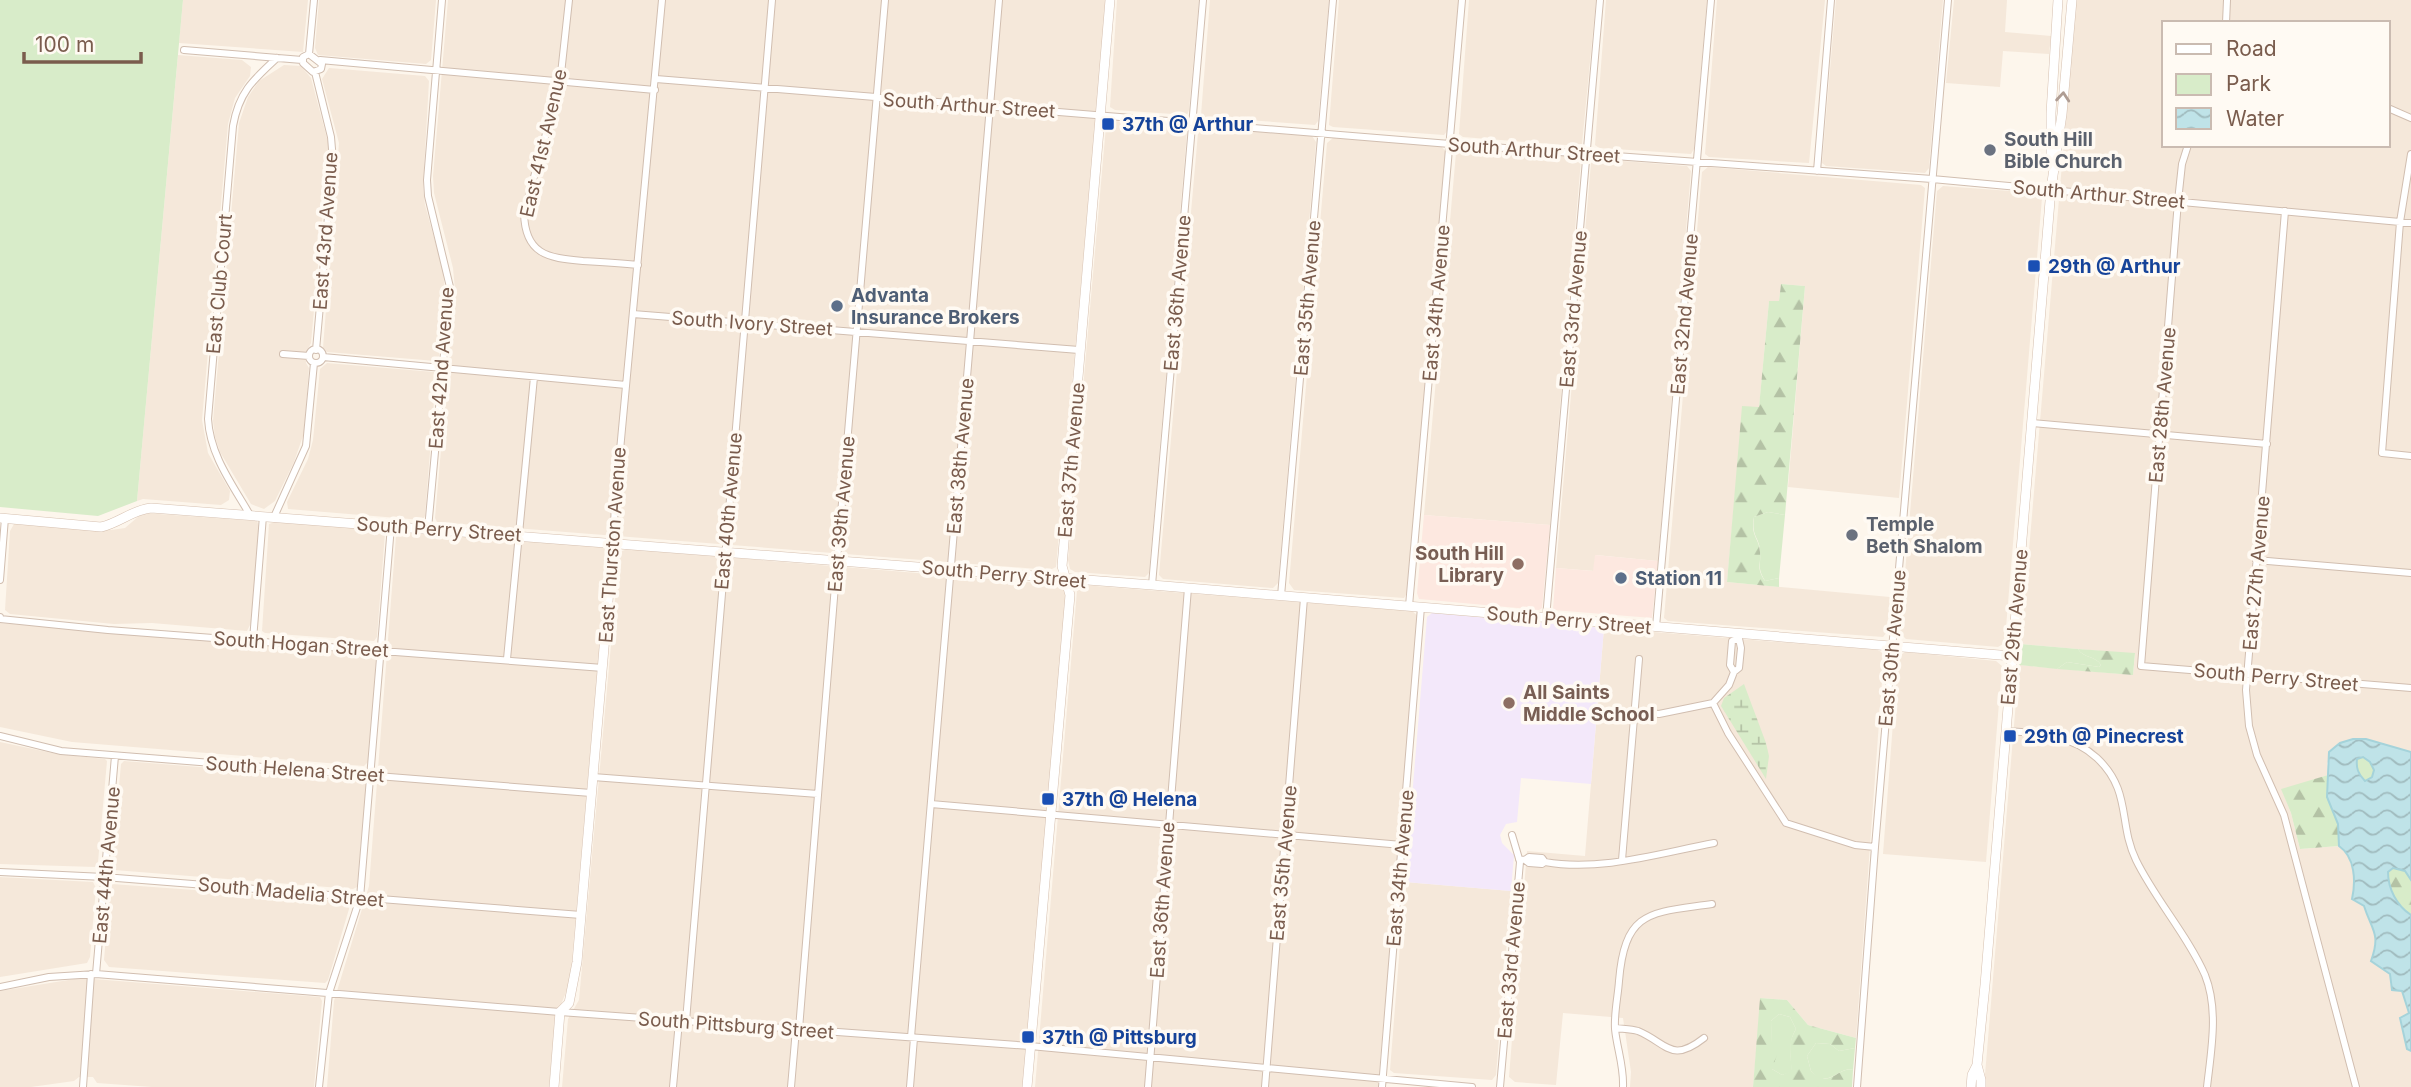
<svg xmlns="http://www.w3.org/2000/svg" width="2411" height="1087" font-family="Inter,sans-serif">
	<defs>
		<pattern id="forest-firs" width="22" height="20" patternUnits="userSpaceOnUse" patternTransform="scale(1.75)"><rect width="22" height="20" fill="#d8ecc9"/><path d="M5 1l3.5 6h-7zM16 11l3.5 6h-7z" fill="#b4c2a5"/></pattern>
		<pattern id="wetland-marsh" width="20" height="14" patternUnits="userSpaceOnUse" patternTransform="scale(1.75)"><rect width="20" height="14" fill="#d8ecc9"/><path d="M1 5h8M5 5V1M11 12h8M15 12V8" fill="none" stroke="#b4c2a5"/></pattern>
		<pattern id="water-waves" width="16" height="10" patternUnits="userSpaceOnUse" patternTransform="scale(1.75)"><rect width="16" height="10" fill="#bfe3e8"/><path d="M0 5q4-4 8 0t8 0" fill="none" stroke="#a0bbbe"/></pattern>
	</defs>
	<rect width="100%" height="100%" fill="#fdf6ec"/>
	<path fill="#f5e8da" fill-rule="evenodd" d="M 183,0 L 308,0 L 303,52 L 179,43 Z
		M 319,0 L 436,0 L 431,60 L 426,64 L 318,55 L 315,48 Z
		M 448,0 L 1106,0 L 1056,567 L 1050,570 L 437,522 L 435,518 L 455,290 L 453,268 L 434,193 L 433,176 Z
		M 1117,0 L 1199,0 L 1189,110 L 1187,115 L 1115,110 L 1110,107 Z
		M 1210,0 L 1329,0 L 1318,121 L 1315,125 L 1205,117 L 1201,115 Z
		M 1339,0 L 1459,0 L 1447,131 L 1444,135 L 1333,127 L 1329,125 Z
		M 1469,0 L 1596,0 L 1582,144 L 1578,146 L 1463,137 L 1459,134 Z
		M 1606,0 L 1707,0 L 1694,149 L 1691,154 L 1599,148 L 1595,145 Z
		M 1717,0 L 1825,0 L 1809,163 L 1709,157 L 1705,154 Z
		M 1836,0 L 1943,0 L 1929,168 L 1925,173 L 1826,166 L 1822,163 Z
		M 1954,0 L 2007,0 L 2005,32 L 2051,36 L 2049,54 L 2003,51 L 2000,87 L 1946,83 Z
		M 2076,0 L 2411,0 L 2411,752 L 2366,739 L 2353,739 L 2327,763 L 2328,775 L 2282,790 L 2291,813 L 2300,849 L 2339,846 L 2347,852 L 2355,879 L 2352,896 L 2354,901 L 2364,906 L 2369,921 L 2376,932 L 2372,961 L 2390,974 L 2390,984 L 2402,991 L 2409,1013 L 2407,1049 L 2411,1051 L 2411,1087 L 1984,1087 L 2019,665 L 2133,675 L 2135,654 L 2021,644 ZM 2164,23 L 2388,23 L 2388,145 L 2164,145 Z
		M 178,55 L 242,60 L 251,67 L 250,76 L 235,98 L 228,124 L 202,420 L 208,453 L 230,491 L 229,500 L 221,505 L 143,499 L 137,501 Z
		M 284,65 L 301,66 L 311,78 L 328,142 L 328,156 L 311,343 L 308,349 L 306,363 L 309,368 L 304,433 L 294,462 L 275,501 L 264,509 L 251,504 L 220,452 L 215,437 L 213,421 L 239,123 L 248,97 L 259,81 Z
		M 329,68 L 425,76 L 429,81 L 423,187 L 425,205 L 443,270 L 445,293 L 439,356 L 436,361 L 327,352 L 323,348 L 339,143 L 322,79 Z
		M 1113,121 L 1183,126 L 1187,132 L 1149,573 L 1145,577 L 1075,572 L 1070,569 L 1068,560 L 1106,126 Z
		M 1204,128 L 1312,136 L 1316,142 L 1278,583 L 1273,588 L 1163,579 L 1159,575 L 1198,133 Z
		M 1333,138 L 1441,146 L 1446,152 L 1407,593 L 1404,598 L 1294,590 L 1289,583 L 1327,143 Z
		M 1461,148 L 1576,157 L 1581,160 L 1550,525 L 1424,515 L 1456,153 Z
		M 1597,159 L 1687,166 L 1691,171 L 1658,561 L 1596,555 L 1594,571 L 1556,568 L 1591,163 Z
		M 1708,167 L 1921,185 L 1925,188 L 1899,498 L 1788,487 L 1805,286 L 1781,284 L 1779,302 L 1769,301 L 1759,408 L 1743,407 L 1727,582 L 1890,597 L 1887,632 L 1883,637 L 1668,621 L 1664,618 L 1702,172 Z
		M 1943,186 L 2036,193 L 2042,198 L 2005,639 L 2003,644 L 1998,647 L 1906,639 L 1900,633 L 1937,191 Z
		M 327,363 L 434,372 L 436,375 L 425,516 L 422,520 L 288,509 L 287,502 L 308,459 L 313,440 L 320,369 Z
		M 145,513 L 257,521 L 259,526 L 251,623 L 247,631 L 152,623 L 114,624 L 10,614 L 5,610 L 10,531 L 14,524 L 111,530 L 125,528 L 139,516 Z
		M 275,522 L 379,530 L 385,533 L 377,637 L 374,641 L 265,633 L 262,631 L 269,524 Z
		M 400,531 L 605,547 L 608,550 L 571,971 L 568,987 L 555,1020 L 549,1087 L 327,1087 L 334,1001 L 369,886 L 396,536 Z
		M 627,549 L 1063,585 L 1066,590 L 1024,1087 L 562,1087 L 568,1019 L 579,1000 L 619,556 L 620,552 Z
		M 1083,585 L 1412,611 L 1418,616 L 1378,1087 L 1035,1087 L 1077,591 Z
		M 0,623 L 372,652 L 376,658 L 369,761 L 364,766 L 72,742 L 0,727 Z
		M 1604,628 L 1878,650 L 1884,654 L 1856,1038 L 1808,1025 L 1787,1000 L 1761,998 L 1753,1087 L 1630,1087 L 1631,1072 L 1623,1018 L 1563,1013 L 1556,1085 L 1515,1082 L 1509,1077 L 1527,851 L 1585,856 Z
		M 1905,652 L 1996,661 L 2002,666 L 1986,862 L 1883,854 L 1898,657 Z
		M 0,742 L 57,754 L 105,759 L 107,761 L 98,862 L 95,867 L 0,864 Z
		M 124,761 L 365,780 L 366,784 L 357,887 L 353,889 L 114,870 L 112,865 L 121,764 Z
		M 0,877 L 93,882 L 96,888 L 90,957 L 87,963 L 0,977 Z
		M 1405,882 L 1511,891 L 1496,1075 L 1492,1080 L 1394,1073 L 1390,1070 Z
		M 112,884 L 344,901 L 349,903 L 349,909 L 328,980 L 325,983 L 109,967 L 104,960 L 110,887 Z
		M 81,978 L 320,997 L 322,1001 L 314,1087 L 152,1087 L 97,1083 L 93,1077 L 79,1077 L 74,1081 L 31,1087 L 0,1087 L 0,991 Z"/>
	<path fill="#fde8e0" d="M 1424,515 L 1550,525 L 1542,608 L 1539,610 L 1419,599 L 1417,593 Z
		M 1595,555 L 1658,561 L 1652,618 L 1553,610 L 1556,568 L 1593,571 Z"/>
	<path fill="#f3e8fa" d="M 1432,613 L 1604,628 L 1591,784 L 1521,778 L 1517,822 L 1506,824 L 1500,835 L 1502,843 L 1514,855 L 1511,891 L 1405,882 L 1427,617 Z"/>
	<path fill="#d8ecc9" d="M 0,0 L 183,0 L 137,501 L 98,516 L 0,507 Z
		M 1768,512 L 1785,515 L 1779,578 L 1765,581 C 1757,567 1761,567 1760,552 C 1760,537 1751,538 1754,517 Z
		M 2021,644 L 2078,649 C 2083,658 2096,656 2101,665 L 2099,667 L 2067,662 L 2057,669 L 2019,665 Z
		M 1779,1014 L 1790,1017 L 1796,1029 C 1787,1044 1792,1055 1791,1072 L 1782,1075 L 1772,1069 L 1771,1021 Z
		M 1816,1043 L 1830,1044 L 1839,1051 L 1855,1048 L 1853,1070 C 1840,1067 1837,1080 1818,1079 L 1811,1071 L 1807,1056 Z"/>
	<path fill="url(#forest-firs)" fill-rule="evenodd" d="M 1781,284 L 1805,286 L 1785,515 L 1768,512 L 1754,517 C 1750,536 1759,537 1760,552 C 1761,567 1756,567 1765,581 L 1779,578 L 1779,587 L 1727,582 L 1742,406 L 1759,407 L 1769,301 L 1779,301 Z
		M 2078,649 L 2135,653 L 2133,675 L 2057,669 L 2067,662 L 2099,667 L 2101,665 C 2096,656 2083,658 2078,649 Z
		M 2363,757 L 2370,762 L 2374,770 L 2372,777 L 2365,781 C 2358,774 2356,768 2357,758 Z
		M 2328,775 L 2327,797 L 2338,824 L 2339,846 L 2300,849 L 2291,813 L 2281,789 Z
		M 2393,867 L 2405,871 L 2411,880 L 2411,915 C 2397,906 2388,888 2388,872 Z
		M 1760,998 L 1787,1000 L 1808,1025 L 1856,1038 L 1855,1048 L 1839,1051 L 1830,1044 L 1816,1043 L 1807,1056 L 1811,1071 L 1819,1079 C 1837,1080 1840,1067 1853,1070 L 1852,1087 L 1753,1087 ZM 1779,1014 L 1790,1017 L 1796,1029 C 1786,1046 1792,1053 1791,1071 L 1782,1075 L 1772,1069 L 1778,1052 L 1772,1043 L 1771,1021 Z"/>
	<path fill="url(#wetland-marsh)" d="M 1744,684 L 1766,743 L 1769,756 L 1766,779 L 1721,706 L 1724,698 Z"/>
	<path fill="url(#water-waves)" stroke="#a5d3da" stroke-width="2" fill-rule="evenodd" d="M 2353,739 L 2366,739 L 2411,752 L 2411,880 L 2405,871 L 2393,868 L 2388,872 C 2388,889 2397,906 2411,915 L 2411,1051 L 2407,1049 L 2400,1018 L 2409,1013 L 2402,991 L 2392,990 L 2390,974 L 2371,961 C 2381,933 2372,931 2364,906 L 2352,899 C 2356,881 2355,857 2339,846 L 2338,824 L 2327,797 L 2329,752 L 2340,743 ZM 2363,757 L 2370,762 L 2374,770 L 2372,777 L 2365,781 C 2358,774 2356,768 2357,759 Z"/>
	<g fill="none" stroke-linecap="round" stroke-linejoin="round">
		<defs>
			<path id="street" d="M 569,0 L 560,83 L 524,213 C 525,254 547,258 583,261 C 601,262 619,263 638,265
				M 2226,23 L 2227,0
				M 184,50 L 302,60
				M 309,54 L 322,64 L 321,69 L 313,72 L 303,63 L 303,57 Z
				M 309,54 L 314,0
				M 320,60 L 655,90
				M 315,72 L 331,137 L 333,161 L 316,350
				M 656,79 L 1450,144 L 1932,179 L 2411,223
				M 2388,108 L 2411,118
				M 2188,145 L 2182,164 L 2178,201 L 2141,666 L 2411,688
				M 2411,154 L 2400,222 L 2382,453 L 2411,456
				M 1817,171 L 1831,0
				M 2285,211 L 2246,690 L 2249,726 L 2257,755 L 2284,815 L 2356,1087
				M 633,314 L 1079,350
				M309 356a7 7 0 1 1 14 0a7 7 0 1 1-14 0Z
				M 283,354 L 309,356
				M 323,357 L 626,385
				M 2032,423 L 2267,444
				M 250,515 C 232,484 210,455 208,419 L 233,126 C 239,92 253,80 277,58
				M 274,517 L 306,446 L 314,363
				M 428,529 L 450,287 L 428,196 L 427,180 L 442,0
				M 613,543 L 615,504 L 662,0
				M 2256,560 L 2411,573
				M 0,580 L 5,518
				M 1152,585 L 1203,0
				M 1281,596 L 1333,0
				M 1409,606 L 1462,0
				M 0,617 L 0,619 L 108,630 L 603,668
				M 1546,618 L 1600,0
				M 1656,627 L 1711,0
				M 253,640 L 263,516
				M 507,659 L 534,377
				M 1734,672 L 1730,665 L 1732,641 L 1737,639
				M 1713,703 L 1728,733 L 1786,823 L 1855,845 L 1875,847
				M 1637,712 L 1659,714 L 1713,703 L 1729,685 L 1734,672 L 1739,668 L 1741,648 L 1738,634
				M 2006,731 C 2038,733 2072,735 2097,758 C 2132,791 2118,823 2136,860 C 2155,899 2188,936 2205,975 C 2219,1010 2211,1051 2207,1087
				M 0,736 L 61,751 L 591,793
				M 593,777 L 818,794
				M 931,804 L 1402,845
				M 1519,859 L 1525,860 L 1529,857 L 1542,858 L 1545,862 C 1600,872 1660,853 1714,843
				M 1525,860 L 1529,863 L 1542,864 L 1545,862
				M 1622,860 L 1639,659
				M 0,872 L 104,877 L 581,915
				M 96,974 L 115,756
				M 0,987 L 49,977 L 96,974 L 560,1012 L 1030,1046 L 1472,1087
				M 686,1021 L 772,0
				M 1615,1028 C 1622,1029 1631,1029 1638,1031 C 1667,1043 1671,1064 1704,1038
				M 799,1029 L 837,561 L 885,0
				M 911,1037 L 999,0
				M 83,1087 L 91,974
				M 319,1087 L 329,993 L 360,898 L 391,526
				M 673,1087 L 679,1021
				M 791,1087 L 796,1029
				M 910,1087 L 914,1038
				M 1148,1087 L 1188,588
				M 1265,1087 L 1304,598
				M 1382,1087 L 1421,607
				M 1500,1087 L 1520,862 L 1512,835
				M 1623,1087 C 1624,1066 1617,1049 1615,1029 C 1614,1013 1618,996 1619,981 C 1625,909 1651,913 1712,904
				M 1857,1087 L 1875,847 L 1948,0"/>
			<path id="secondary" d="M 2051,156 L 2051,113 L 2058,0
				M 0,518 L 101,527 C 119,523 132,510 151,508 L 1152,585 L 2012,656
				M 1977,1065 L 1981,1080 L 1981,1087
				M 554,1087 L 560,1012 L 569,1003 L 577,962 L 613,543
				M 1027,1087 L 1070,595 L 1062,566 L 1110,0
				M 1971,1087 L 1972,1075 L 1977,1065 L 1985,985 L 2051,189 L 2062,114 L 2072,0"/>
		</defs>
		<use href="#street" stroke="#d1beb0" stroke-width="8"/>
		<use href="#secondary" stroke="#d6c0b0" stroke-width="10"/>
		<use href="#street" stroke="#fff" stroke-width="6"/>
		<use href="#secondary" stroke="#fff" stroke-width="9"/>
	</g>
	<defs><path id="oneway-chevron" d="M-2-3.5L2.5 0L-2 3.5" fill="none" stroke-width="1.6" stroke-linecap="round" stroke-linejoin="round" transform="scale(1.75)"/></defs>
	<use stroke="#af9d94" href="#oneway-chevron" transform="translate(2063 97) rotate(-85)"/>
	<g fill="#1a4fb4" stroke="#fffaf3" stroke-width="2.5">
		<rect x="1101" y="117" width="14" height="14" rx="3.5"/>
		<rect x="2027" y="259" width="14" height="14" rx="3.5"/>
		<rect x="2003" y="729" width="14" height="14" rx="3.5"/>
		<rect x="1041" y="792" width="14" height="14" rx="3.5"/>
		<rect x="1021" y="1030" width="14" height="14" rx="3.5"/>
	</g>
	<g fill="#6b7280" stroke="#fffaf3" stroke-width="2.5">
		<circle cx="1990" cy="150" r="7"/>
		<circle cx="1852" cy="535" r="7"/>
	</g>
	<g fill="#5c6f8a" stroke="#fffaf3" stroke-width="2.5">
		<circle cx="837" cy="306" r="7"/>
		<circle cx="1621" cy="578" r="7"/>
	</g>
	<g fill="#8d6e63" stroke="#fffaf3" stroke-width="2.5">
		<circle cx="1518" cy="564" r="7"/>
		<circle cx="1509" cy="703" r="7"/>
	</g>
	<g text-anchor="middle" stroke-width="7" stroke-linejoin="round" paint-order="stroke">
		<g font-size="19" fill="#7a5c4d" stroke="#fffaf3">
			<text transform="translate(969 105) rotate(4)" y="7">South Arthur Street</text>
			<text transform="translate(543 143) rotate(-77)" y="7">East 41st Avenue</text>
			<text transform="translate(1534 150) rotate(4)" y="7">South Arthur Street</text>
			<text transform="translate(2099 194) rotate(5)" y="7">South Arthur Street</text>
			<text transform="translate(325 231) rotate(-86)" y="7">East 43rd Avenue</text>
			<text transform="translate(219 284) rotate(-85)" y="7">East Club Court</text>
			<text transform="translate(1177 293) rotate(-85)" y="7">East 36th Avenue</text>
			<text transform="translate(1307 298) rotate(-85)" y="7">East 35th Avenue</text>
			<text transform="translate(1436 303) rotate(-85)" y="7">East 34th Avenue</text>
			<text transform="translate(1573 309) rotate(-85)" y="7">East 33rd Avenue</text>
			<text transform="translate(1684 314) rotate(-85)" y="7">East 32nd Avenue</text>
			<text transform="translate(752 323) rotate(4)" y="7">South Ivory Street</text>
			<text transform="translate(441 368) rotate(-86)" y="7">East 42nd Avenue</text>
			<text transform="translate(2162 405) rotate(-85)" y="7">East 28th Avenue</text>
			<text transform="translate(960 456) rotate(-85)" y="7">East 38th Avenue</text>
			<text transform="translate(1071 460) rotate(-85)" y="7">East 37th Avenue</text>
			<text transform="translate(728 511) rotate(-85)" y="7">East 40th Avenue</text>
			<text transform="translate(841 514) rotate(-85)" y="7">East 39th Avenue</text>
			<text transform="translate(439 529) rotate(4)" y="7">South Perry Street</text>
			<text transform="translate(612 545) rotate(-86)" y="7">East Thurston Avenue</text>
			<text transform="translate(2256 573) rotate(-85)" y="7">East 27th Avenue</text>
			<text transform="translate(1004 574) rotate(5)" y="7">South Perry Street</text>
			<text transform="translate(1569 620) rotate(5)" y="7">South Perry Street</text>
			<text transform="translate(2014 627) rotate(-85)" y="7">East 29th Avenue</text>
			<text transform="translate(301 644) rotate(4)" y="7">South Hogan Street</text>
			<text transform="translate(1892 648) rotate(-85)" y="7">East 30th Avenue</text>
			<text transform="translate(2276 677) rotate(5)" y="7">South Perry Street</text>
			<text transform="translate(295 769) rotate(4)" y="7">South Helena Street</text>
			<text transform="translate(1283 863) rotate(-85)" y="7">East 35th Avenue</text>
			<text transform="translate(106 865) rotate(-85)" y="7">East 44th Avenue</text>
			<text transform="translate(1400 868) rotate(-85)" y="7">East 34th Avenue</text>
			<text transform="translate(291 892) rotate(5)" y="7">South Madelia Street</text>
			<text transform="translate(1162 900) rotate(-86)" y="7">East 36th Avenue</text>
			<text transform="translate(1511 960) rotate(-85)" y="7">East 33rd Avenue</text>
			<text transform="translate(736 1025) rotate(4)" y="7">South Pittsburg Street</text>
		</g>
		<g font-size="19" font-weight="bold" fill="#164399" stroke="#fffaf3" text-anchor="start">
			<text x="1122" y="131">37th @ Arthur</text>
			<text x="2048" y="273">29th @ Arthur</text>
			<text x="2024" y="743">29th @ Pinecrest</text>
			<text x="1062" y="806">37th @ Helena</text>
			<text x="1042" y="1044">37th @ Pittsburg</text>
		</g>
		<g font-size="19" font-weight="bold" fill="#5b616d" stroke="#fffaf3" text-anchor="start">
			<text x="2004" y="146">South Hill<tspan x="2004" dy="22">Bible Church</tspan></text>
			<text x="1866" y="531">Temple<tspan x="1866" dy="22">Beth Shalom</tspan></text>
		</g>
		<g font-size="19" font-weight="bold" fill="#4e5e75" stroke="#fffaf3" text-anchor="start">
			<text x="851" y="302">Advanta<tspan x="851" dy="22">Insurance Brokers</tspan></text>
			<text x="1635" y="585">Station 11</text>
		</g>
		<g font-size="19" font-weight="bold" fill="#785e54" stroke="#fffaf3" text-anchor="end">
			<text x="1504" y="560">South Hill<tspan x="1504" dy="22">Library</tspan></text>
			<text x="1523" y="699" text-anchor="start">All Saints<tspan x="1523" dy="22">Middle School</tspan></text>
		</g>
	</g>
	<rect x="2162" y="21" width="228" height="126" fill="#fffaf3" stroke="#cabbb1" stroke-width="2"/>
	<rect x="2176" y="44" width="35" height="10" fill="#ffffff" stroke="#cabbb1" stroke-width="2"/>
	<text x="2226" y="56" font-size="21" fill="#7a5c4d">Road</text>
	<rect x="2176" y="74" width="35" height="21" fill="#d8ecc9" stroke="#cabbb1" stroke-width="2"/>
	<text x="2226" y="91" font-size="21" fill="#7a5c4d">Park</text>
	<rect x="2176" y="108" width="35" height="21" fill="url(#water-waves)" stroke="#cabbb1" stroke-width="2"/>
	<text x="2226" y="126" font-size="21" fill="#7a5c4d">Water</text>
	<path d="M24 52v10h117v-10" fill="none" stroke="#7a5c4d" stroke-width="3.5"/>
	<text x="35" y="52" font-size="21" fill="#7a5c4d" stroke="#fffaf3" stroke-width="5" paint-order="stroke">100 m</text>
</svg>
